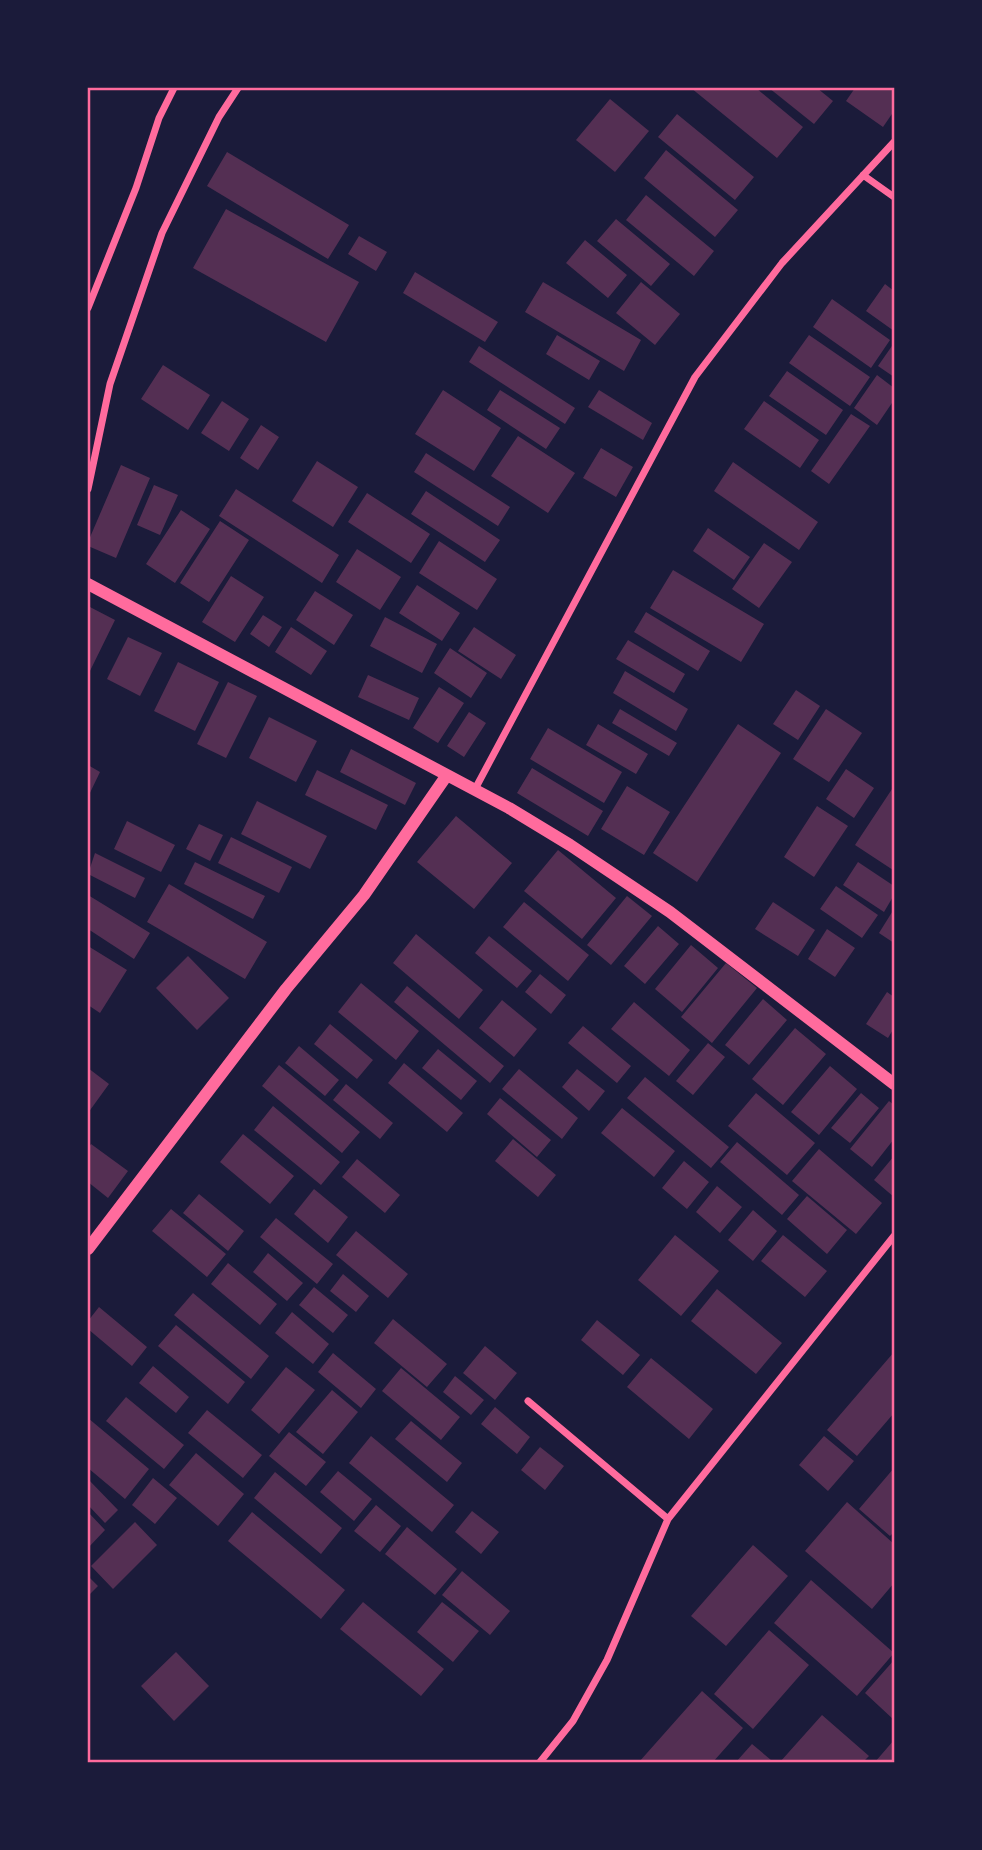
<svg xmlns="http://www.w3.org/2000/svg" width="982" height="1850" font-family="'Space Grotesk',sans-serif">
	<rect width="100%" height="100%" fill="#1b1b3a"/>
	<path fill="#542f53" d="M 691,88 L 756,88 L 803,127 L 777,158 Z
		M 769,88 L 817,88 L 833,101 L 814,124 Z
		M 855,88 L 894,88 L 894,111 L 883,127 L 846,101 Z
		M 610,99 L 649,131 L 615,172 L 576,140 Z
		M 677,114 L 754,177 L 735,200 L 658,137 Z
		M 666,150 L 738,210 L 715,237 L 644,178 Z
		M 227,152 L 349,225 L 328,259 L 207,186 Z
		M 646,195 L 714,251 L 694,276 L 626,220 Z
		M 226,209 L 359,282 L 326,342 L 193,268 Z
		M 616,219 L 670,264 L 651,286 L 597,241 Z
		M 359,236 L 387,252 L 376,271 L 348,254 Z
		M 585,240 L 627,275 L 608,298 L 566,263 Z
		M 415,272 L 498,322 L 485,342 L 403,293 Z
		M 543,282 L 641,340 L 624,371 L 525,312 Z
		M 641,282 L 680,314 L 655,345 L 616,313 Z
		M 885,284 L 894,291 L 894,331 L 866,311 Z
		M 832,299 L 890,340 L 871,368 L 813,327 Z
		M 557,335 L 600,361 L 589,380 L 546,354 Z
		M 809,335 L 870,377 L 850,406 L 789,363 Z
		M 894,343 L 894,377 L 878,366 Z
		M 479,346 L 575,408 L 565,424 L 469,362 Z
		M 163,365 L 210,395 L 188,430 L 141,399 Z
		M 787,371 L 843,410 L 826,435 L 769,396 Z
		M 877,375 L 894,388 L 894,400 L 877,425 L 854,408 Z
		M 443,390 L 501,428 L 474,471 L 415,434 Z
		M 500,390 L 560,428 L 546,449 L 487,410 Z
		M 599,390 L 652,423 L 643,440 L 588,407 Z
		M 222,401 L 249,419 L 229,451 L 201,433 Z
		M 764,401 L 819,440 L 800,468 L 744,429 Z
		M 851,414 L 870,426 L 829,484 L 811,471 Z
		M 261,425 L 279,437 L 258,470 L 240,458 Z
		M 518,436 L 575,473 L 548,513 L 491,476 Z
		M 601,448 L 633,467 L 616,497 L 583,478 Z
		M 426,453 L 510,507 L 498,526 L 414,472 Z
		M 317,461 L 358,487 L 333,527 L 292,501 Z
		M 733,462 L 818,522 L 799,550 L 714,491 Z
		M 121,465 L 150,478 L 116,558 L 88,546 L 88,542 Z
		M 154,485 L 178,495 L 160,535 L 137,525 Z
		M 236,489 L 339,555 L 322,583 L 219,516 Z
		M 426,491 L 500,540 L 485,562 L 411,514 Z
		M 367,493 L 430,534 L 411,563 L 348,522 Z
		M 181,510 L 210,529 L 175,583 L 146,564 Z
		M 220,521 L 249,540 L 209,602 L 180,583 Z
		M 708,528 L 750,557 L 734,580 L 693,551 Z
		M 439,541 L 497,579 L 477,610 L 419,573 Z
		M 764,543 L 792,562 L 759,608 L 732,589 Z
		M 357,549 L 401,577 L 380,610 L 336,582 Z
		M 673,570 L 764,624 L 741,662 L 650,608 Z
		M 231,576 L 264,597 L 235,642 L 202,622 Z
		M 417,585 L 460,613 L 442,641 L 399,613 Z
		M 315,591 L 353,615 L 334,645 L 296,620 Z
		M 88,606 L 115,620 L 88,675 Z
		M 646,612 L 710,651 L 698,671 L 634,632 Z
		M 263,615 L 282,627 L 269,647 L 250,634 Z
		M 385,617 L 437,644 L 422,673 L 370,646 Z
		M 291,627 L 327,651 L 311,675 L 275,652 Z
		M 474,627 L 516,655 L 501,679 L 458,651 Z
		M 128,637 L 162,653 L 140,696 L 107,679 Z
		M 628,640 L 685,674 L 674,693 L 616,659 Z
		M 450,648 L 487,673 L 471,698 L 434,673 Z
		M 178,662 L 219,682 L 195,731 L 154,711 Z
		M 625,671 L 688,709 L 676,731 L 613,693 Z
		M 368,675 L 419,698 L 409,720 L 358,697 Z
		M 228,682 L 257,696 L 226,758 L 197,744 Z
		M 439,687 L 464,703 L 438,743 L 413,728 Z
		M 796,690 L 820,706 L 798,740 L 773,724 Z
		M 620,709 L 677,743 L 669,756 L 612,723 Z
		M 826,709 L 862,733 L 829,782 L 793,759 Z
		M 469,712 L 486,723 L 464,757 L 447,746 Z
		M 269,717 L 317,741 L 296,782 L 249,758 Z
		M 598,724 L 648,754 L 636,774 L 586,745 Z
		M 738,724 L 781,753 L 697,882 L 653,853 Z
		M 548,728 L 622,772 L 604,803 L 530,759 Z
		M 351,749 L 416,783 L 405,805 L 340,772 Z
		M 88,765 L 100,772 L 88,797 Z
		M 532,768 L 603,811 L 588,836 L 517,793 Z
		M 846,769 L 874,788 L 854,818 L 826,799 Z
		M 317,770 L 388,805 L 376,830 L 305,795 Z
		M 627,786 L 670,812 L 644,855 L 601,829 Z
		M 894,786 L 894,868 L 893,870 L 855,845 Z
		M 257,801 L 327,836 L 310,869 L 241,834 Z
		M 817,806 L 848,826 L 814,877 L 784,857 Z
		M 456,816 L 512,863 L 474,909 L 417,862 Z
		M 127,821 L 175,845 L 161,872 L 114,849 Z
		M 199,824 L 223,835 L 210,861 L 186,849 Z
		M 231,837 L 292,867 L 279,893 L 218,863 Z
		M 558,850 L 616,898 L 582,939 L 524,891 Z
		M 95,853 L 145,878 L 135,898 L 88,874 Z
		M 195,862 L 265,896 L 253,919 L 184,884 Z
		M 858,862 L 894,886 L 894,895 L 884,912 L 843,885 Z
		M 169,884 L 267,942 L 245,979 L 147,922 Z
		M 836,886 L 878,915 L 862,938 L 820,909 Z
		M 88,895 L 150,933 L 134,959 L 88,929 Z
		M 627,896 L 652,916 L 611,965 L 587,945 Z
		M 524,902 L 589,955 L 568,981 L 503,927 Z
		M 773,902 L 815,930 L 798,956 L 755,929 Z
		M 894,909 L 894,943 L 879,933 Z
		M 658,926 L 679,944 L 645,984 L 624,966 Z
		M 827,929 L 855,948 L 835,977 L 808,959 Z
		M 416,934 L 483,990 L 459,1019 L 393,963 Z
		M 489,936 L 532,971 L 517,988 L 475,953 Z
		M 691,945 L 718,968 L 682,1012 L 655,989 Z
		M 88,946 L 127,970 L 100,1013 L 88,1005 Z
		M 188,956 L 229,998 L 197,1030 L 156,988 Z
		M 726,963 L 757,988 L 712,1043 L 681,1017 Z
		M 540,974 L 566,995 L 551,1014 L 525,992 Z
		M 361,983 L 419,1031 L 396,1060 L 338,1012 Z
		M 407,986 L 504,1066 L 490,1083 L 394,1002 Z
		M 887,992 L 894,997 L 894,1028 L 888,1038 L 866,1024 Z
		M 763,999 L 787,1020 L 749,1065 L 725,1045 Z
		M 502,1000 L 537,1029 L 514,1057 L 479,1028 Z
		M 634,1002 L 690,1050 L 669,1076 L 611,1029 Z
		M 330,1024 L 373,1060 L 357,1079 L 314,1044 Z
		M 583,1026 L 631,1066 L 617,1083 L 568,1043 Z
		M 795,1028 L 826,1054 L 783,1105 L 752,1079 Z
		M 708,1043 L 725,1057 L 693,1095 L 676,1081 Z
		M 299,1046 L 339,1080 L 325,1096 L 285,1063 Z
		M 438,1049 L 477,1081 L 461,1100 L 422,1068 Z
		M 404,1063 L 463,1113 L 447,1132 L 388,1083 Z
		M 279,1065 L 360,1132 L 342,1153 L 262,1086 Z
		M 830,1066 L 857,1089 L 819,1135 L 791,1112 Z
		M 88,1068 L 109,1084 L 88,1113 Z
		M 519,1069 L 578,1118 L 562,1139 L 502,1089 Z
		M 577,1069 L 605,1091 L 589,1111 L 562,1087 Z
		M 645,1077 L 729,1147 L 711,1168 L 627,1098 Z
		M 346,1084 L 393,1123 L 380,1139 L 333,1100 Z
		M 756,1093 L 815,1143 L 787,1175 L 728,1126 Z
		M 861,1093 L 879,1108 L 850,1143 L 831,1128 Z
		M 500,1098 L 551,1140 L 537,1157 L 487,1114 Z
		M 889,1101 L 894,1105 L 894,1139 L 872,1167 L 850,1149 Z
		M 273,1106 L 340,1162 L 321,1185 L 254,1130 Z
		M 622,1108 L 675,1151 L 654,1177 L 601,1133 Z
		M 243,1134 L 294,1176 L 270,1204 L 220,1162 Z
		M 513,1139 L 556,1175 L 538,1197 L 495,1161 Z
		M 737,1142 L 799,1195 L 782,1215 L 720,1162 Z
		M 91,1144 L 128,1171 L 108,1198 L 88,1182 L 88,1149 Z
		M 819,1149 L 882,1203 L 856,1234 L 792,1181 Z
		M 894,1156 L 894,1197 L 874,1180 Z
		M 357,1159 L 400,1195 L 385,1213 L 342,1177 Z
		M 684,1161 L 709,1182 L 687,1209 L 662,1188 Z
		M 717,1186 L 742,1207 L 720,1233 L 696,1212 Z
		M 314,1189 L 348,1217 L 328,1243 L 294,1214 Z
		M 199,1194 L 244,1231 L 228,1251 L 183,1213 Z
		M 807,1196 L 847,1230 L 827,1254 L 787,1219 Z
		M 171,1209 L 226,1254 L 207,1277 L 152,1231 Z
		M 753,1210 L 777,1231 L 753,1261 L 728,1240 Z
		M 276,1218 L 333,1264 L 317,1284 L 260,1237 Z
		M 356,1231 L 408,1274 L 388,1298 L 336,1255 Z
		M 675,1235 L 719,1271 L 681,1316 L 638,1280 Z
		M 783,1235 L 827,1271 L 805,1297 L 761,1261 Z
		M 268,1253 L 303,1283 L 287,1301 L 253,1272 Z
		M 228,1263 L 277,1304 L 260,1325 L 211,1284 Z
		M 343,1274 L 369,1296 L 356,1312 L 330,1291 Z
		M 314,1287 L 348,1315 L 333,1333 L 299,1305 Z
		M 717,1289 L 782,1343 L 756,1374 L 691,1321 Z
		M 193,1293 L 269,1356 L 251,1379 L 174,1315 Z
		M 99,1307 L 147,1347 L 132,1366 L 88,1329 L 88,1321 Z
		M 292,1312 L 329,1344 L 313,1364 L 275,1333 Z
		M 393,1319 L 447,1364 L 427,1387 L 374,1343 Z
		M 597,1320 L 640,1355 L 623,1375 L 581,1340 Z
		M 176,1325 L 245,1382 L 228,1404 L 158,1346 Z
		M 485,1346 L 517,1373 L 495,1400 L 463,1373 Z
		M 894,1352 L 894,1413 L 857,1456 L 827,1430 Z
		M 333,1353 L 376,1389 L 361,1408 L 318,1372 Z
		M 651,1358 L 713,1409 L 689,1439 L 627,1387 Z
		M 153,1366 L 189,1397 L 176,1413 L 139,1383 Z
		M 286,1367 L 315,1390 L 279,1434 L 251,1410 Z
		M 401,1368 L 460,1417 L 441,1440 L 382,1391 Z
		M 455,1376 L 484,1400 L 471,1415 L 443,1392 Z
		M 332,1390 L 358,1412 L 323,1454 L 296,1432 Z
		M 126,1397 L 184,1445 L 164,1469 L 106,1421 Z
		M 495,1407 L 530,1437 L 517,1454 L 481,1424 Z
		M 207,1410 L 262,1455 L 243,1478 L 188,1433 Z
		M 88,1418 L 149,1469 L 125,1499 L 88,1468 Z
		M 411,1421 L 462,1463 L 447,1482 L 395,1439 Z
		M 289,1432 L 326,1462 L 306,1486 L 269,1456 Z
		M 371,1436 L 454,1505 L 432,1532 L 349,1463 Z
		M 824,1436 L 854,1461 L 828,1491 L 799,1465 Z
		M 540,1447 L 564,1466 L 545,1490 L 521,1470 Z
		M 196,1453 L 244,1494 L 218,1526 L 169,1485 Z
		M 894,1468 L 894,1532 L 890,1536 L 859,1509 Z
		M 338,1471 L 372,1499 L 354,1521 L 320,1492 Z
		M 275,1472 L 342,1528 L 321,1554 L 254,1498 Z
		M 153,1478 L 177,1498 L 155,1524 L 132,1505 Z
		M 88,1479 L 118,1510 L 105,1523 L 88,1505 Z
		M 847,1502 L 894,1544 L 894,1583 L 872,1609 L 805,1551 Z
		M 376,1505 L 401,1526 L 380,1552 L 354,1531 Z
		M 472,1511 L 499,1532 L 481,1554 L 455,1532 Z
		M 88,1512 L 105,1530 L 88,1548 Z
		M 252,1512 L 345,1590 L 321,1619 L 228,1541 Z
		M 135,1522 L 157,1545 L 113,1589 L 91,1566 Z
		M 407,1527 L 457,1569 L 435,1595 L 385,1554 Z
		M 753,1545 L 788,1576 L 726,1646 L 691,1616 Z
		M 462,1571 L 510,1611 L 490,1635 L 442,1595 Z
		M 88,1576 L 98,1586 L 88,1596 Z
		M 811,1580 L 894,1653 L 857,1696 L 774,1623 Z
		M 363,1602 L 444,1669 L 421,1696 L 340,1629 Z
		M 442,1602 L 479,1631 L 453,1662 L 417,1632 Z
		M 769,1630 L 809,1665 L 753,1729 L 714,1694 Z
		M 176,1652 L 209,1686 L 174,1721 L 141,1686 Z
		M 894,1660 L 894,1720 L 865,1693 Z
		M 702,1691 L 743,1728 L 713,1762 L 639,1762 Z
		M 822,1715 L 869,1756 L 863,1762 L 780,1762 Z
		M 894,1740 L 894,1762 L 875,1762 Z
		M 752,1744 L 771,1760 L 769,1762 L 736,1762 Z"/>
	<g fill="none" stroke-linecap="round" stroke-linejoin="round">
		<path stroke="#ff6b9d" stroke-width="7" d="M 863,175 L 894,197
			M 88,308 L 136,188 L 159,118 L 174,88
			M 88,489 L 110,384 L 162,233 L 219,117 L 238,88
			M 474,791 L 695,377 L 782,263 L 894,142
			M 528,1401 L 668,1519
			M 540,1762 L 573,1721 L 607,1660 L 668,1519 L 894,1236"/>
		<path stroke="#ff6b9d" stroke-width="12" d="M 88,584 L 509,808 L 570,845 L 670,912 L 894,1084
			M 88,1249 L 286,989 L 364,895 L 447,775"/>
	</g>
	<rect width="982" height="1850" fill="none" stroke="#1b1b3a" stroke-width="178"/>
	<rect x="89" y="89" width="804" height="1672" fill="none" stroke="#ff6b9d" stroke-width="2.5"/>
</svg>
